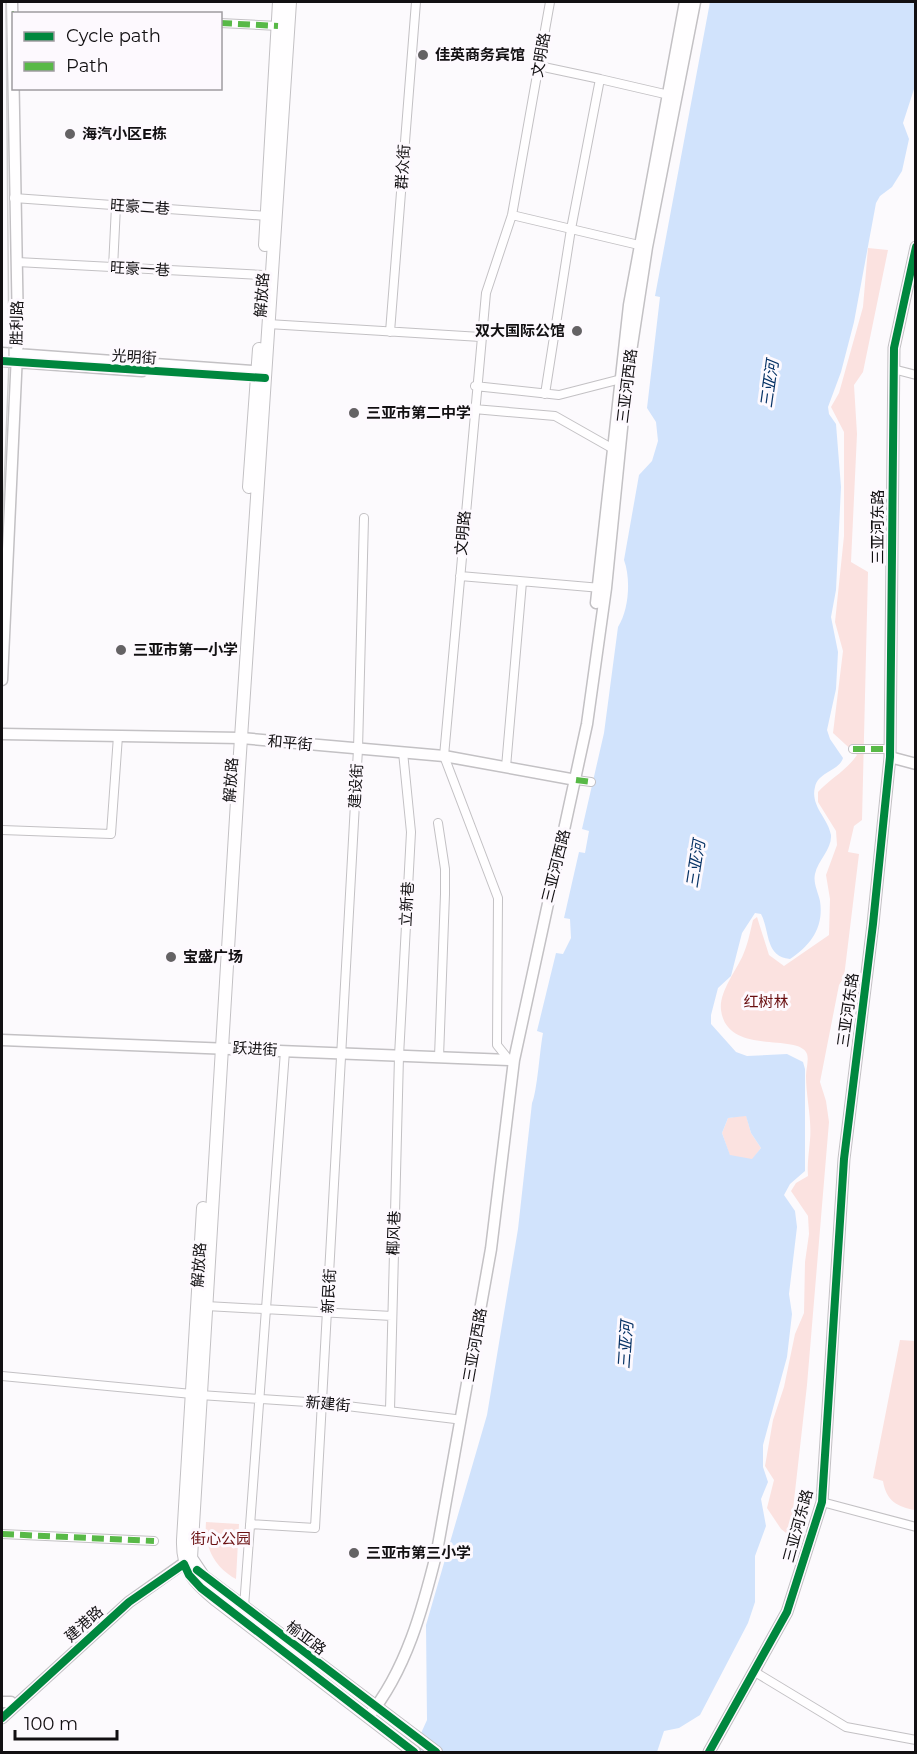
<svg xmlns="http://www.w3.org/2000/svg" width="917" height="1754" font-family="Montserrat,'Noto Sans SC',sans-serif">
	<rect width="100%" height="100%" fill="#fcfafd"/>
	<path fill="#fbe2e0" d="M 868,248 L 888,250 L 863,372 L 854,385 L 857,434 L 851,562 L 868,572 L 862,820 L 854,826 L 848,852 L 859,854 L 844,977 L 839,985 L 820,1082 L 826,1101 L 829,1122 L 807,1385 L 790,1536 L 781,1529 L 767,1508 L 774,1480 L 765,1466 L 773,1420 L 784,1387 L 795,1334 L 804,1313 L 805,1262 L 809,1234 L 808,1216 L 791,1191 L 796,1183 L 808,1176 C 807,1163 809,1153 810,1140 C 812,1119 806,1097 806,1076 C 806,1069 809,1060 807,1054 C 799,1032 727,1057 721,1010 C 719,992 736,971 743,955 C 748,944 750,932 753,920 L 757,917 L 769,955 L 784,966 L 829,935 L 830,899 L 826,875 L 837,845 L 836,831 L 818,802 L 818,792 C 831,778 846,771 857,755 L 833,733 L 843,651 L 835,622 L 844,536 L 844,432 L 831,407 L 839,393 L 863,307 Z
		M 746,1115 L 751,1133 L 761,1148 L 752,1160 L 730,1156 L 722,1133 L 728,1118 Z
		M 900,1340 L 915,1341 L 915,1510 C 898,1507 886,1501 883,1481 L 873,1478 Z
		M 206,1522 L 239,1524 L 236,1579 C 214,1567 204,1546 206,1522 Z"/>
	<path fill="#d1e3fc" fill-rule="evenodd" d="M 710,2 L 915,2 L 915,86 L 903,123 L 909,139 L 902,171 L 892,187 L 880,196 L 876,203 L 854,322 L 841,372 L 828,407 L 829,414 L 836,424 L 841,487 L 836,590 L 831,617 L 838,652 L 836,689 L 827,730 L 830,739 L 843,758 C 839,771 818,772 815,787 C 810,806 828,818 831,835 C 832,849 818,860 815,874 C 813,883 818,892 820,901 C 824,927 811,945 790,959 C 765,957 770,931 761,914 L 755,913 L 742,933 L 731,976 L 718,988 L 711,1015 L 711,1024 L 736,1052 L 747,1056 L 787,1054 L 803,1062 L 805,1069 L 805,1171 L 790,1184 L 784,1195 L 795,1211 L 797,1227 L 789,1294 L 792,1314 L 787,1357 L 763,1445 L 763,1467 L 768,1482 L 761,1499 L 766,1526 L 755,1556 L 755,1602 L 748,1623 L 700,1715 L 679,1728 L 664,1731 L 657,1752 L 401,1752 L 417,1742 L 427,1720 L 426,1625 L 487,1415 L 518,1229 L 532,1103 C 537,1093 540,1048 543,1033 L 537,1031 L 556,953 L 563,954 L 571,938 L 570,919 L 564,918 L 579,852 L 585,853 L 589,831 L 582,829 L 604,733 L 618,627 C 629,610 631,579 624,560 L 639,475 L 652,461 L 658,441 L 656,422 L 647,408 L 660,297 L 655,296 ZM 746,1116 L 751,1133 L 761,1148 L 752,1159 L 730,1155 L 722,1133 L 728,1118 Z"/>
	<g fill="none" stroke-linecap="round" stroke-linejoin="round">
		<defs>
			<path id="street" d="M 220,23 L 278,26
				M 539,66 L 600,79
				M 14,198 L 267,216
				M 512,215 L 643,246
				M 17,262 L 263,275
				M 113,268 L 116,206
				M 268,324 L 481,337
				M 390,332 L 416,2
				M 893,369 L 916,375
				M 475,386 L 559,395 L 625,378
				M 545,394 L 571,229 L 600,79 L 669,95
				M 474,409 L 555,416 L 615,450
				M 460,576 L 601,588
				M 853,749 L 890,749
				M 506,767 L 522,582
				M 576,780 L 591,782
				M 438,823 L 445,869 L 445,894 L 439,1057
				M 2,830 L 111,834 L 118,736
				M 509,1060 L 497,1045 L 498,898 L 444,756 L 486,293 L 512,215 L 550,2
				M 206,1306 L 392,1316
				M 2,1376 L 192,1394
				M 200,1395 L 322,1403 L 455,1419
				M 390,1410 L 399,1056 L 411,832 L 403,752
				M 822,1502 L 916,1527
				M 250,1524 L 315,1528 L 358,749 L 364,518
				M 2,1534 L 154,1541
				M 244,1607 L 285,1051
				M 755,1672 L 846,1727 L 916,1740"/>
			<path id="secondary" d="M 2,353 L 265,372
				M 2,361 L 142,371
				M 596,603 L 629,305 L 685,2
				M 2,680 L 18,332 L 12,2
				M 2,734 L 241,738 L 444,756 L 576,780
				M 890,757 L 916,764
				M 2,1040 L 509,1060
				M 2,1702 L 11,1702
				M 368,1717 C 406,1671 423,1608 437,1551 L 491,1249 L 514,1060 L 587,724 L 606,588 L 627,378 L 647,247 L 695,2
				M 2,1718 L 129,1602 L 191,1558
				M 709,1752 L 787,1612 L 822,1502 L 844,1159 L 873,924 L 890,757 L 894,348 L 916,247"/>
			<path id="primary" d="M 290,2 L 239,768 L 191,1558 L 203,1576 L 436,1752
				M 265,245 L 279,2
				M 249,487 L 259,349
				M 203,1208 L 183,1540 C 182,1570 194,1582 216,1600 L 414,1752"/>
		</defs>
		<use href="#street" stroke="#c3c1c4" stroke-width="10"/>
		<use href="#secondary" stroke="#c3c1c4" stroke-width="13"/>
		<use href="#primary" stroke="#c3c1c4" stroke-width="14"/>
		<use href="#street" stroke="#fffeff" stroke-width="8"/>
		<use href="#secondary" stroke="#fffeff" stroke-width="10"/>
		<use href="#primary" stroke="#fffeff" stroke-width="12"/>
		<path stroke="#d0cfd0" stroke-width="1.5" d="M 2,539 L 9,362 L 6,2"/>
		<path stroke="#58b947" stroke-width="6" stroke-dasharray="12 6" stroke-linecap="butt" d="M 12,14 L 14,14
			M 220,23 L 278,26
			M 853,749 L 890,749
			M 576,780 L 591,782
			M 2,1534 L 154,1541"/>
		<defs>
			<path id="cycleway" d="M 2,361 L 265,378
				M 197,1570 L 436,1752
				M 2,1718 L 129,1602 L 184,1564 L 189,1575 L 201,1588 L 414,1752
				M 709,1752 L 787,1612 L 822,1502 L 844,1159 L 873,924 L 890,757 L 894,348 L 916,247"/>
		</defs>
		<use href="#cycleway" stroke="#fdf9fe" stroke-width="11"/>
		<use href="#cycleway" stroke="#00873e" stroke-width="8"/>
	</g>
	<g fill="#646264" stroke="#fdf9fe" stroke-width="2">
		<circle cx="423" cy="55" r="6"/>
		<circle cx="70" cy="134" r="6"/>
		<circle cx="577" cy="331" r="6"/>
		<circle cx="354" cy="413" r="6"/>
		<circle cx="121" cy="650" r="6"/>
		<circle cx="171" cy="957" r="6"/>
		<circle cx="354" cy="1553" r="6"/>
	</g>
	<g text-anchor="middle" stroke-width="6" stroke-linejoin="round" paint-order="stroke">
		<g font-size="15" font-weight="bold" fill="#121012" stroke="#fdf9fe" text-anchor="start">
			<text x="435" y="60">佳英商务宾馆</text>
			<text x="82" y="139">海汽小区E栋</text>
			<text x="565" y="336" text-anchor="end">双大国际公馆</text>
			<text x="366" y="418">三亚市第二中学</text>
			<text x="133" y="655">三亚市第一小学</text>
			<text x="183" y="962">宝盛广场</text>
			<text x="366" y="1558">三亚市第三小学</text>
		</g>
		<g font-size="15" fill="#121012" stroke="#fdf9fe">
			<text transform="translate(541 55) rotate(-80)" y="5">文明路</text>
			<text transform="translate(403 167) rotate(-86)" y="5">群众街</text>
			<text transform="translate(140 207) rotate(4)" y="5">旺豪二巷</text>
			<text transform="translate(140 269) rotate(3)" y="5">旺豪一巷</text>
			<text transform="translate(262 295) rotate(-86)" y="5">解放路</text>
			<text transform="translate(17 323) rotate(-89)" y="5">胜利路</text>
			<text transform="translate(134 357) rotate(4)" y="5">光明街</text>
			<text transform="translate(627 386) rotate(-83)" y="5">三亚河西路</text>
			<text transform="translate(878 527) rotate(-90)" y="5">三亚河东路</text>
			<text transform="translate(463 533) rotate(-85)" y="5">文明路</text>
			<text transform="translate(290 743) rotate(5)" y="5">和平街</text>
			<text transform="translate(231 780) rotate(-86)" y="5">解放路</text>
			<text transform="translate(356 786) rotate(-87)" y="5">建设街</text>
			<text transform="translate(556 866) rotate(-76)" y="5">三亚河西路</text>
			<text transform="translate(407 904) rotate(-87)" y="5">立新巷</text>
			<text transform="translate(848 1010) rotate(-82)" y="5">三亚河东路</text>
			<text transform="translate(255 1049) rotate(3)" y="5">跃进街</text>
			<text transform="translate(394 1233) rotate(-88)" y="5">椰风巷</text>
			<text transform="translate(199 1265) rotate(-86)" y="5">解放路</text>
			<text transform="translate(329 1291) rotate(-87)" y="5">新民街</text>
			<text transform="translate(475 1345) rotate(-80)" y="5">三亚河西路</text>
			<text transform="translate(328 1404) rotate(5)" y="5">新建街</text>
			<text transform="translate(798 1526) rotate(-75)" y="5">三亚河东路</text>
			<text transform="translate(84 1624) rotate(-42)" y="5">建港路</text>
			<text transform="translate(306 1638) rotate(37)" y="5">榆亚路</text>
		</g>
		<g font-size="15" fill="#690f11" stroke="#fdf9fe">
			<text x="766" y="1007">红树林</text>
			<text x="221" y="1544">街心公园</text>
		</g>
		<g font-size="16" font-style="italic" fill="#083466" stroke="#fdf9fe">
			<text transform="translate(769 384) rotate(-82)" y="6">三亚河</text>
			<text transform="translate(695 864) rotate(-81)" y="6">三亚河</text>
			<text transform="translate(625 1345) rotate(-86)" y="6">三亚河</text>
		</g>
	</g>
	<rect width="917" height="1754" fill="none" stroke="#121012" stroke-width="6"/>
	<rect x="12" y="12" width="210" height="78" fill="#fdf9fe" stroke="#9f9ca0" stroke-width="1.5"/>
	<rect x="24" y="32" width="30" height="9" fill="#00873e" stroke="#9f9ca0" stroke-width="1.5"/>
	<text x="66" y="42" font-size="18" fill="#121012">Cycle path</text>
	<rect x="24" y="62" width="30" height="9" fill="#58b947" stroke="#9f9ca0" stroke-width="1.5"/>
	<text x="66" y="72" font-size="18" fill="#121012">Path</text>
	<path d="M15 1730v9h102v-9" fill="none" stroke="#121012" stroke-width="3"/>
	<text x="24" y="1730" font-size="18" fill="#121012" stroke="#fdf9fe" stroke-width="4.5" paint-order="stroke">100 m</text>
</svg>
